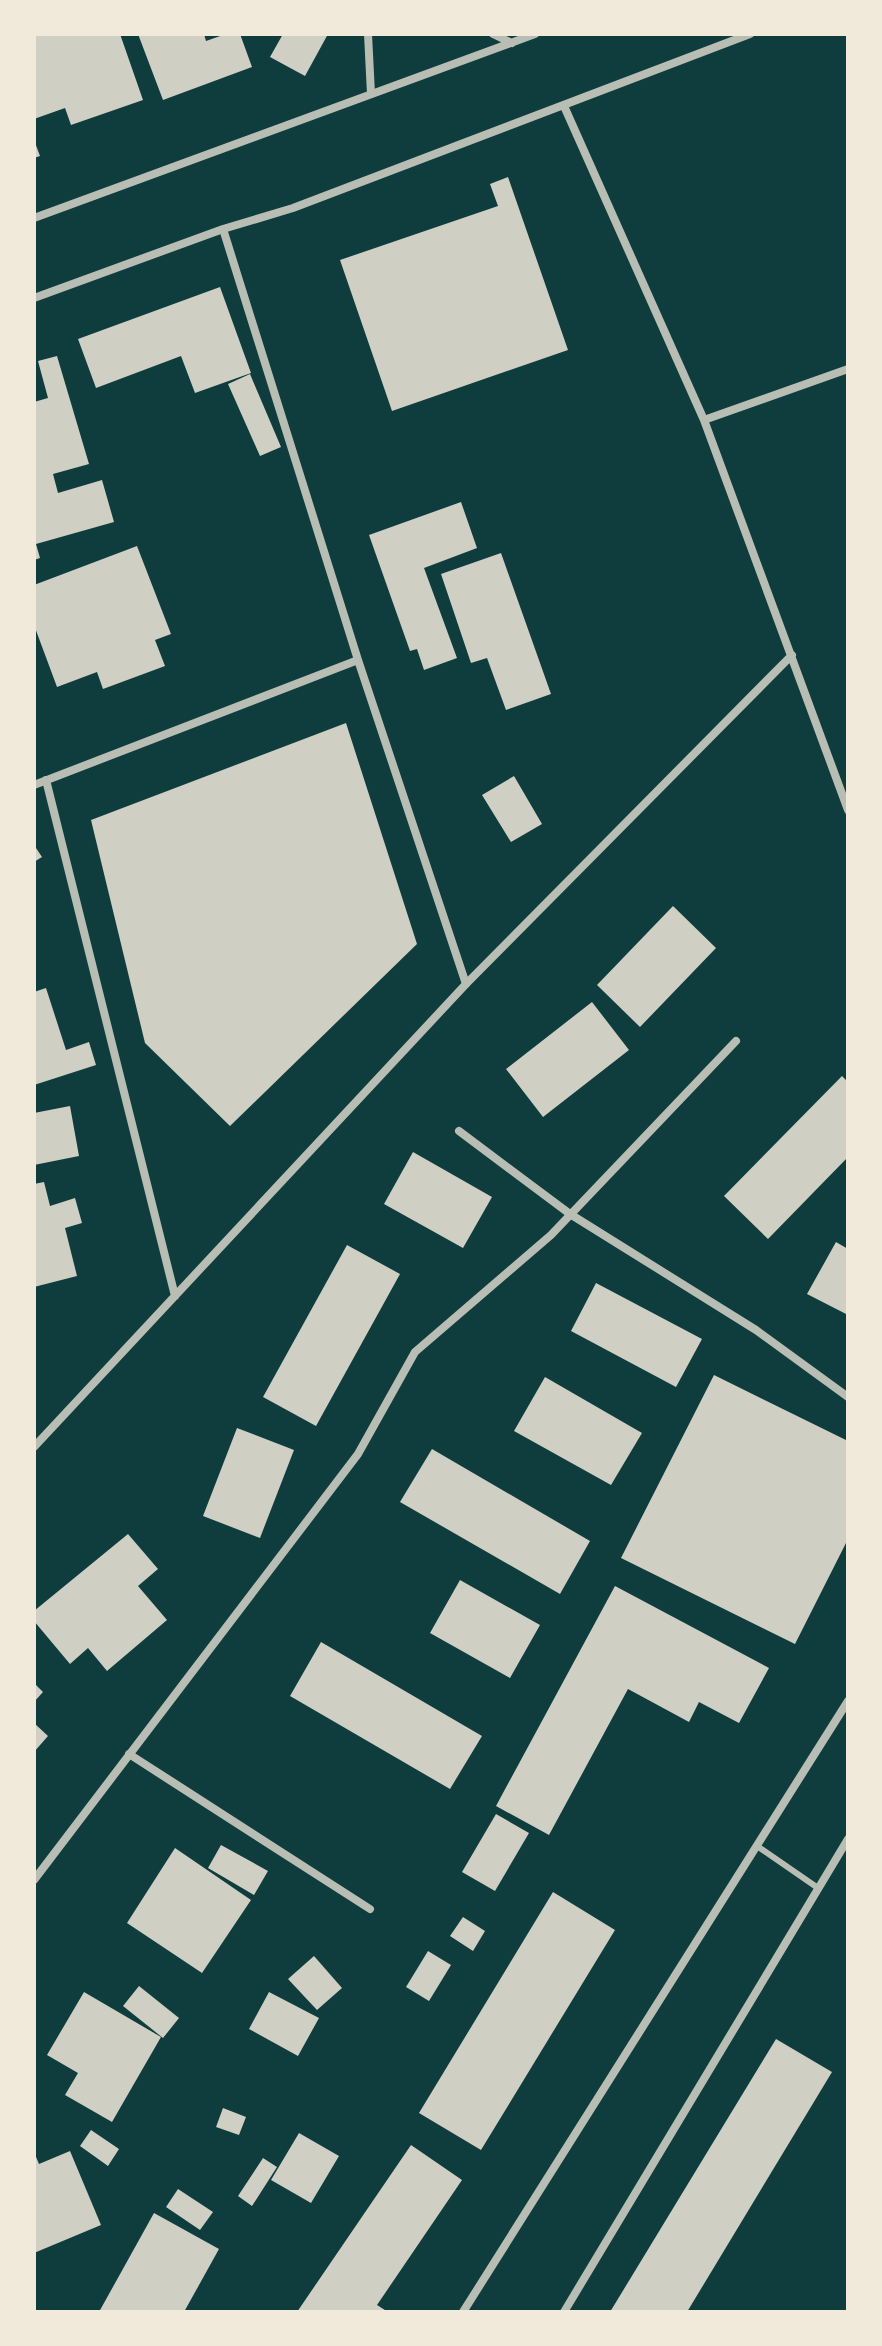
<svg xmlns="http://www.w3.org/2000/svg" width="882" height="2346" font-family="'Space Grotesk',sans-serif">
	<rect width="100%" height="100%" fill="#0f3d3e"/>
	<path fill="#cfcfc3" d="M 34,34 L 120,34 L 143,100 L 71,125 L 65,108 L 34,119 Z
		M 138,34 L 204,34 L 206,41 L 226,34 L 240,34 L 252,67 L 163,100 Z
		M 283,34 L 328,34 L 305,76 L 270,57 Z
		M 34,140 L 40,156 L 34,158 Z
		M 508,177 L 568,350 L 392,411 L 340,260 L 498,206 L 490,184 Z
		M 220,287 L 251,373 L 195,393 L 181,356 L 96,388 L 78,339 Z
		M 57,356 L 89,464 L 53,474 L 58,493 L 102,480 L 114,522 L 36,544 L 40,558 L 34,560 L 34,402 L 48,398 L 38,361 Z
		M 250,374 L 281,447 L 260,456 L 228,384 Z
		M 461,502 L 477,548 L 424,568 L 457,658 L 424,670 L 417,649 L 410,651 L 369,535 Z
		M 137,546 L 171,634 L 155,640 L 165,666 L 103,689 L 97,672 L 57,687 L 34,625 L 34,585 Z
		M 501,553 L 551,694 L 506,710 L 487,658 L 471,663 L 441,574 Z
		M 346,723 L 417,944 L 230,1126 L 145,1043 L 91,820 Z
		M 514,776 L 542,824 L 511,842 L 482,795 Z
		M 34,845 L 42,857 L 34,862 Z
		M 673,906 L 716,948 L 640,1027 L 597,985 Z
		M 46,988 L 66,1050 L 89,1042 L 96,1065 L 34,1085 L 34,992 Z
		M 592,1002 L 629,1050 L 543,1117 L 506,1069 Z
		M 842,1076 L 848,1082 L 848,1157 L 768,1239 L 724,1196 Z
		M 70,1106 L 79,1156 L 34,1165 L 34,1113 Z
		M 413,1152 L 492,1197 L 463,1248 L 384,1204 Z
		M 44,1182 L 50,1206 L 75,1198 L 82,1223 L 65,1228 L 77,1276 L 34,1287 L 34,1184 Z
		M 836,1242 L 848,1249 L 848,1315 L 807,1294 Z
		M 347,1245 L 400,1274 L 316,1426 L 263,1397 Z
		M 596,1283 L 702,1339 L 676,1387 L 571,1331 Z
		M 714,1375 L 848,1441 L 848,1539 L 795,1644 L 621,1558 Z
		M 545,1377 L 642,1433 L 611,1485 L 514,1431 Z
		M 237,1428 L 294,1450 L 260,1538 L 203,1516 Z
		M 432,1449 L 590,1541 L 560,1594 L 400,1502 Z
		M 128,1534 L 158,1569 L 138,1586 L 167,1620 L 107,1671 L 88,1648 L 70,1664 L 34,1621 L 34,1611 Z
		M 460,1580 L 540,1625 L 510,1678 L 430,1633 Z
		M 615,1586 L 769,1668 L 739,1723 L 699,1702 L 689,1722 L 628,1689 L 549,1835 L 496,1806 Z
		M 321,1642 L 482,1736 L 450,1789 L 290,1696 Z
		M 34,1683 L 43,1692 L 34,1702 Z
		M 34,1723 L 48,1736 L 34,1752 Z
		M 496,1814 L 529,1833 L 495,1891 L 462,1872 Z
		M 221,1845 L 268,1871 L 254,1895 L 208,1868 Z
		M 175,1848 L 251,1900 L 202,1973 L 127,1923 Z
		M 553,1892 L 615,1930 L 481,2150 L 419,2113 Z
		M 463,1917 L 485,1931 L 473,1951 L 450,1936 Z
		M 428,1951 L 451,1965 L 429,2001 L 406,1987 Z
		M 314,1956 L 342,1988 L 317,2010 L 288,1979 Z
		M 139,1986 L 179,2018 L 163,2038 L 123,2006 Z
		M 84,1992 L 161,2037 L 112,2122 L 65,2095 L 78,2073 L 47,2055 Z
		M 269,1992 L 319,2018 L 298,2056 L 249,2029 Z
		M 776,2039 L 832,2072 L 687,2312 L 610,2312 Z
		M 223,2108 L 246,2117 L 239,2135 L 216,2127 Z
		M 91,2130 L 119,2149 L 108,2166 L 80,2146 Z
		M 299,2133 L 339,2156 L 311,2203 L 271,2180 Z
		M 411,2145 L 462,2180 L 377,2305 L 388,2312 L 297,2312 Z
		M 70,2151 L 101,2225 L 34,2253 L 34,2152 L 39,2164 Z
		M 263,2158 L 277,2167 L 252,2206 L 238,2196 Z
		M 178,2189 L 213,2212 L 200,2230 L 166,2207 Z
		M 154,2213 L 219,2249 L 184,2312 L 99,2312 Z"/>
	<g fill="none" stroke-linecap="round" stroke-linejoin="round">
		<path stroke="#b8beb3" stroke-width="6" d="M 757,1846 L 818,1888"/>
		<path stroke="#b8beb3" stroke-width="8" d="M 368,34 L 371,94
			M 493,34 L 512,43
			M 564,106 L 704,420 L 848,810
			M 34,218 L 535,34
			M 223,229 L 358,660 L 466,984
			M 34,298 L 223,229 L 293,208 L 750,34
			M 704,420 L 848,369
			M 46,780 L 175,1296
			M 34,785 L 358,660
			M 459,1131 L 570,1214 L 756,1330 L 848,1397
			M 34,1447 L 466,984 L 792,655
			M 129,1754 L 370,1909
			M 34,1880 L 358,1454 L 415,1352 L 551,1235 L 736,1041
			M 463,2312 L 848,1701
			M 564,2312 L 848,1839"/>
	</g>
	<rect width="882" height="2346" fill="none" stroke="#f1e9da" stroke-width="72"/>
</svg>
